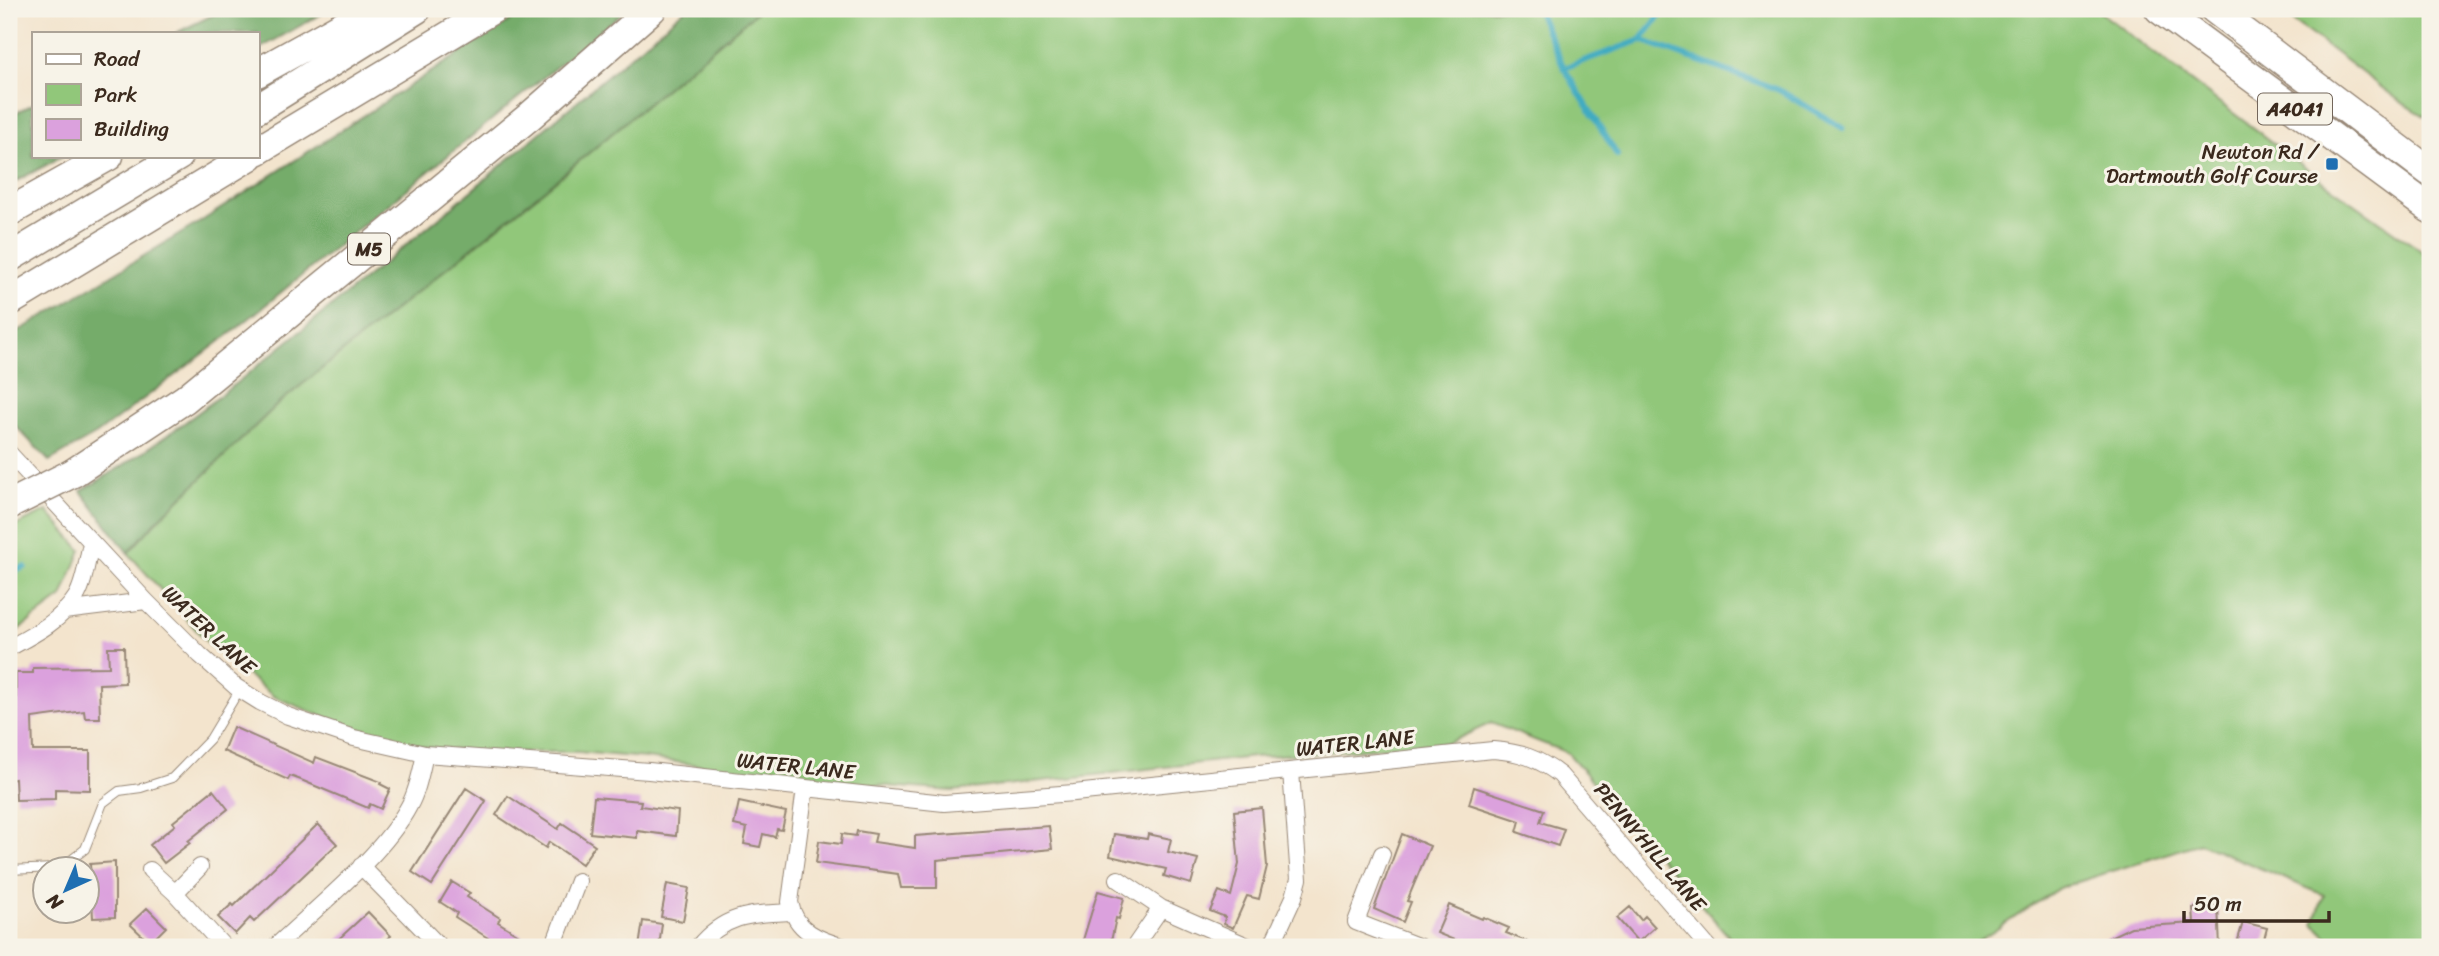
<svg xmlns="http://www.w3.org/2000/svg" width="2439" height="956" font-family="Sriracha,sans-serif">
	<rect width="100%" height="100%" fill="#f7f3e8"/>
	<filter id="ink" filterUnits="userSpaceOnUse"><feTurbulence type="fractalNoise" baseFrequency=".0143" numOctaves="2"/><feDisplacementMap in="SourceGraphic" scale="14" xChannelSelector="R" yChannelSelector="G"/><feConvolveMatrix kernelMatrix="1 2 1 2 8 2 1 2 1" color-interpolation-filters="sRGB"/></filter>
	<filter id="wash" filterUnits="userSpaceOnUse"><feTurbulence type="fractalNoise" baseFrequency=".00686" numOctaves="4" result="noise"/><feDisplacementMap in="SourceGraphic" scale="28" xChannelSelector="R" yChannelSelector="G"/><feGaussianBlur stdDeviation="1.57" result="paint"/><feColorMatrix in="noise" values="0 0 0 0 0 0 0 0 0 0 0 0 0 0 0 0 0 1.4 0 .05"/><feComposite in="paint" operator="in"/></filter>
	<g filter="url(#wash)">
		<rect width="100%" height="100%" fill="#f3e4cd"/>
		<path fill="#91c77a" stroke="#66784c" stroke-width="2" d="M 760,9 L 2096,9 L 2328,185 L 2430,257 L 2430,947 L 2337,947 L 2314,924 L 2324,895 L 2200,843 L 2059,888 L 1970,947 L 1738,947 L 1568,753 L 1491,723 L 1448,743 L 1253,757 L 953,791 L 810,780 L 646,758 L 578,752 L 480,752 L 425,747 L 398,742 L 331,720 L 273,696 L 208,643 L 128,553 L 154,524 L 279,403 L 554,182 Z
			M 2277,9 L 2430,9 L 2430,119 L 2401,102 Z
			M 47,511 L 81,550 L 62,597 L 9,637 L 9,529 Z"/>
		<path fill="#74ac6a" stroke="#586b44" stroke-width="2" d="M 225,9 L 330,9 L 257,50 L 257,33 L 176,33 Z
			M 528,9 L 627,9 L 235,330 L 97,434 L 49,461 L 9,419 L 9,337 L 200,222 Z
			M 685,9 L 760,9 L 554,182 L 279,403 L 154,524 L 128,553 L 81,491 C 170,440 249,373 328,309 C 449,211 567,110 685,9 Z
			M 33,104 L 33,156 L 63,156 L 9,185 L 9,116 Z"/>
		<g fill="none" stroke-linecap="round" stroke-linejoin="round">
			<path stroke="#41abc1" stroke-width="6" d="M 1537,9 L 1564,68 L 1617,155
				M 1641,40 L 1779,90 L 1843,128
				M 1564,68 L 1641,40 L 1665,9
				M 9,573 L 25,567"/>
		</g>
		<g id="blocks">
			<path fill="#dba1dd" d="M 108,647 L 124,647 L 125,683 L 99,684 L 100,718 L 85,718 L 84,711 L 32,718 L 33,751 L 90,751 L 90,790 L 55,789 L 55,799 L 16,800 L 15,779 L 9,780 L 9,699 L 16,699 L 16,673 L 33,673 L 33,668 L 109,667 Z
				M 233,727 L 314,763 L 316,757 L 381,782 L 380,784 L 390,789 L 381,809 L 370,804 L 368,808 L 301,780 L 290,776 L 288,780 L 223,751 Z
				M 1474,787 L 1544,810 L 1540,822 L 1564,829 L 1558,846 L 1517,832 L 1520,821 L 1469,804 Z
				M 466,788 L 486,801 L 432,885 L 412,872 Z
				M 213,790 L 228,809 L 188,841 L 190,843 L 164,863 L 150,845 L 175,825 L 173,822 Z
				M 508,796 L 558,829 L 562,823 L 595,845 L 582,864 L 549,842 L 546,848 L 496,815 Z
				M 594,797 L 641,801 L 640,806 L 678,811 L 676,836 L 637,831 L 637,838 L 590,833 Z
				M 739,802 L 786,812 L 782,830 L 777,829 L 775,837 L 763,834 L 760,847 L 744,844 L 747,828 L 734,825 Z
				M 1262,808 L 1267,866 L 1259,899 L 1247,896 L 1233,928 L 1224,924 L 1225,917 L 1210,911 L 1219,891 L 1231,896 L 1239,864 L 1234,811 Z
				M 318,824 L 337,844 L 254,922 L 250,918 L 235,934 L 218,917 L 232,904 L 234,906 Z
				M 1049,826 L 1052,849 L 937,860 L 937,888 L 901,888 L 898,874 L 816,863 L 819,841 L 841,844 L 842,834 L 856,836 L 857,831 L 876,834 L 874,842 L 915,848 L 915,836 Z
				M 1114,834 L 1147,839 L 1148,834 L 1171,839 L 1168,852 L 1198,859 L 1191,884 L 1164,876 L 1166,869 L 1110,856 Z
				M 1402,834 L 1430,846 L 1407,901 L 1411,902 L 1403,922 L 1374,909 Z
				M 115,862 L 115,917 L 93,918 L 90,864 Z
				M 452,882 L 470,893 L 467,897 L 500,918 L 498,922 L 538,947 L 495,947 L 486,942 L 488,938 L 455,917 L 457,913 L 440,902 Z
				M 667,884 L 689,888 L 683,921 L 661,917 Z
				M 1098,891 L 1124,898 L 1119,919 L 1116,918 L 1110,946 L 1083,940 Z
				M 1449,905 L 1482,919 L 1483,917 L 1509,928 L 1506,933 L 1540,947 L 1471,947 L 1437,933 Z
				M 2218,906 L 2220,947 L 2089,947 L 2131,927 L 2194,923 L 2193,908 Z
				M 1630,907 L 1641,920 L 1645,916 L 1655,927 L 1638,942 L 1617,918 Z
				M 147,908 L 166,927 L 150,943 L 130,924 Z
				M 368,912 L 391,936 L 379,947 L 330,947 Z
				M 643,921 L 662,924 L 659,947 L 639,947 Z
				M 2243,922 L 2267,928 L 2262,947 L 2236,947 Z"/>
		</g>
	</g>
	<g filter="url(#ink)">
		<use href="#blocks" fill-opacity="0" stroke="#978776" stroke-width="2"/>
		<g fill="none" stroke-linecap="round" stroke-linejoin="round">
			<defs>
				<path id="lane" d="M 9,870 L 54,868 L 71,860 L 85,849 L 103,803 L 119,791 L 141,788 L 172,778 L 210,739 L 240,689"/>
				<path id="street" d="M 9,453 L 146,601 L 200,655 L 236,687 L 260,702 L 288,716 L 354,738 L 425,754 L 649,771 L 944,803 L 1074,793 L 1493,750 C 1520,752 1538,758 1560,775 L 1708,947
					M 64,611 L 146,601
					M 9,648 C 33,635 61,621 76,597 C 85,582 87,560 91,543
					M 805,788 L 790,902 C 795,931 819,940 845,947
					M 1382,854 L 1356,922 L 1420,947
					M 361,866 L 440,947
					M 150,870 L 175,893 L 224,947
					M 1118,879 L 1161,908 L 1250,947
					M 175,893 L 200,867
					M 275,947 C 316,908 384,854 409,806 C 418,790 421,771 425,754
					M 553,947 L 578,881
					M 698,947 C 725,914 751,914 791,912
					M 1134,947 L 1161,908
					M 1271,947 L 1294,897 L 1299,879 L 1291,771"/>
				<path id="highway" d="M 2159,9 L 2430,209
					M 2214,9 L 2430,172
					M 257,73 L 372,9
					M 257,109 L 417,9
					M 257,151 L 493,9
					M 9,212 L 109,156
					M 9,258 L 179,156
					M 9,302 L 250,156
					M 73,473 L 185,399 L 530,116 L 652,9"/>
			</defs>
			<use href="#lane" stroke="#978776" stroke-width="10"/>
			<use href="#street" stroke="#978776" stroke-width="18"/>
			<use href="#highway" stroke="#978776" stroke-width="31"/>
			<use href="#lane" stroke="#fff" stroke-width="8"/>
			<use href="#street" stroke="#fff" stroke-width="16"/>
			<use href="#highway" stroke="#fff" stroke-width="28"/>
			<defs>
				<path id="highway-bridge" d="M 9,505 L 73,473"/>
			</defs>
			<use href="#highway-bridge" stroke="#978776" stroke-width="31" stroke-linecap="butt"/>
			<use href="#highway-bridge" stroke="#fff" stroke-width="28"/>
		</g>
	</g>
	<rect fill="#1f6fb2" stroke="#f7f3e8" stroke-width="2.5" x="2325" y="157" width="14" height="14" rx="3.5"/>
	<g text-anchor="middle" stroke-width="6" stroke-linejoin="round" paint-order="stroke">
		<g fill="#f7f3e8" stroke="#73665b" stroke-width="2">
			<rect x="2258" y="93.5" width="74" height="31" rx="5"/>
			<rect x="348" y="233.5" width="42" height="31" rx="5"/>
		</g>
		<g font-size="19" font-weight="bold" fill="#3b2a1e">
			<text x="2295" y="116">A4041</text>
			<text x="369" y="256">M5</text>
		</g>
		<g font-size="21" fill="#3b2a1e" stroke="#f7f3e8" text-anchor="end">
			<text x="2318" y="159">Newton Rd /<tspan x="2318" dy="24">Dartmouth Golf Course</tspan></text>
		</g>
		<g font-size="21" fill="#3b2a1e" stroke="#f7f3e8">
			<text transform="translate(209 630) rotate(43)" y="7">WATER LANE</text>
			<text transform="translate(1355 743) rotate(-6)" y="7">WATER LANE</text>
			<text transform="translate(796 766) rotate(6)" y="7">WATER LANE</text>
			<text transform="translate(1650 847) rotate(50)" y="7">PENNYHILL LANE</text>
		</g>
	</g>
	<rect width="2439" height="956" fill="none" stroke="#f7f3e8" stroke-width="35"/>
	<rect x="32" y="32" width="228" height="126" fill="#f7f3e8" stroke="#aca397" stroke-width="2"/>
	<rect x="46" y="54" width="35" height="10" fill="#ffffff" stroke="#aca397" stroke-width="2"/>
	<text x="94" y="66" font-size="21" fill="#3b2a1e">Road</text>
	<rect x="46" y="84" width="35" height="21" fill="#91c77a" stroke="#aca397" stroke-width="2"/>
	<text x="94" y="102" font-size="21" fill="#3b2a1e">Park</text>
	<rect x="46" y="119" width="35" height="21" fill="#dba1dd" stroke="#aca397" stroke-width="2"/>
	<text x="94" y="136" font-size="21" fill="#3b2a1e">Building</text>
	<g transform="translate(66 890) rotate(224)"><circle r="33" fill="#f7f3e8" stroke="#aca397" stroke-width="2"/>
	<path d="M0-5L12 26L0 18L-12 26Z" fill="#1f6fb2"/>
	<text y="-10" font-size="19" font-weight="bold" text-anchor="middle" fill="#3b2a1e">N</text>
	</g>
	<path d="M2184 911v10h145v-10" fill="none" stroke="#3b2a1e" stroke-width="3.5"/>
	<text x="2194" y="911" font-size="21" fill="#3b2a1e" stroke="#f7f3e8" stroke-width="5" paint-order="stroke">50 m</text>
</svg>
